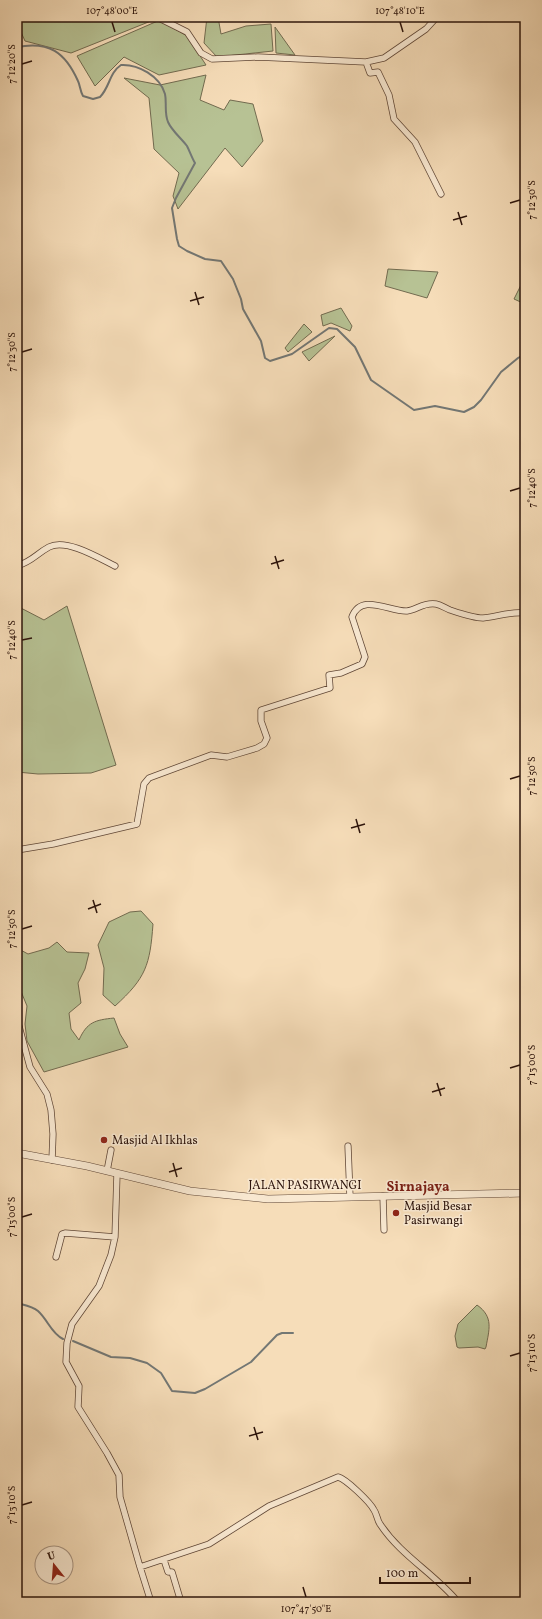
<svg xmlns="http://www.w3.org/2000/svg" width="542" height="1619" font-family="Vollkorn,serif">
	<rect width="100%" height="100%" fill="#f6ddb9"/>
	<filter id="stains"><feTurbulence type="fractalNoise" baseFrequency=".005" numOctaves="4"/><feColorMatrix values="0 0 0 0 .2 0 0 0 0 .09 0 0 0 0 .02 0 0 0 .5 -.17"/></filter>
	<radialGradient id="worn" r=".72"><stop offset=".6" stop-color="#630" stop-opacity="0"/><stop offset="1" stop-color="#630" stop-opacity=".3"/></radialGradient>
	<path fill="#b7c294" stroke="#726b50" d="M 17,17 L 152,17 L 156,19 L 71,53 L 25,41 L 17,23 Z
		M 207,17 L 218,17 L 221,34 L 246,26 L 271,24 L 273,51 L 217,57 L 204,43 Z
		M 160,20 L 187,36 L 206,65 L 159,75 L 124,57 L 95,86 L 77,56 Z
		M 275,27 L 295,55 L 276,53 Z
		M 206,75 L 200,100 L 224,110 L 230,100 L 253,104 L 263,141 L 242,167 L 225,148 L 178,209 L 173,196 L 179,173 L 154,149 L 149,98 L 124,78 L 160,85 Z
		M 388,269 L 438,272 L 427,298 L 385,286 Z
		M 523,281 L 525,282 L 525,304 L 514,299 Z
		M 341,308 L 352,326 L 350,331 L 331,323 L 323,326 L 321,315 Z
		M 304,324 L 312,332 L 288,352 L 285,348 Z
		M 335,336 L 309,361 L 302,352 Z
		M 17,606 L 44,620 L 67,606 L 116,765 L 91,773 L 38,774 L 17,772 L 20,748 L 17,740 Z
		M 141,911 L 153,924 C 150,965 146,978 115,1006 L 103,995 L 104,968 L 98,945 L 109,922 L 130,912 Z
		M 57,942 L 67,952 L 89,953 L 85,969 L 78,983 L 81,1003 L 69,1013 L 71,1029 L 79,1040 C 87,1022 95,1020 114,1018 L 120,1034 L 128,1047 L 44,1072 L 27,1041 L 25,1024 L 27,1006 L 20,989 L 17,988 L 17,948 L 28,954 L 49,948 Z
		M 477,1305 C 494,1317 489,1330 486,1347 L 485,1349 L 478,1347 L 459,1348 L 457,1347 L 455,1336 L 458,1324 Z"/>
	<g fill="none" stroke-linecap="round" stroke-linejoin="round">
		<path stroke="#737774" stroke-width="2" d="M 17,47 C 49,41 65,52 78,81 C 80,85 80,91 83,96 L 93,99 L 100,97 C 110,87 109,73 121,65 C 138,64 160,76 165,94 C 167,103 164,112 168,122 C 172,131 181,138 187,146 C 190,152 192,158 195,163 L 176,198 L 172,208 L 177,239 L 179,246 L 187,251 L 205,259 L 221,261 L 233,279 L 241,299 L 243,309 L 261,341 L 265,358 L 270,361 L 292,354 L 329,328 L 337,329 L 355,347 L 371,380 L 414,410 L 435,406 L 464,412 L 474,407 L 481,400 L 501,372 L 518,358 L 525,354
			M 17,1303 C 24,1305 32,1306 38,1311 C 48,1320 51,1333 63,1339
			M 73,1341 L 111,1357 L 130,1358 L 147,1363 L 161,1373 L 172,1391 L 195,1393 L 205,1389 L 251,1362 L 277,1335 L 282,1333 L 293,1333"/>
		<defs>
			<path id="minor" d="M 157,17 L 187,32 L 201,53 L 212,59 L 258,57 L 366,62 L 384,58 L 426,29 L 437,17
				M 366,62 L 370,73 L 378,72 L 389,95 L 394,119 L 415,142 L 441,194
				M 17,566 C 33,561 36,554 49,547 C 66,538 99,558 115,566
				M 17,850 L 53,844 L 137,824 L 144,784 L 149,778 L 211,755 L 227,757 L 257,748 L 264,744 L 267,738 L 261,721 L 261,710 L 330,688 L 329,675 L 341,673 L 362,664 L 365,657 L 352,617 C 361,592 390,612 407,611 C 417,610 423,602 436,604 C 441,605 445,608 450,610 C 459,613 473,618 483,618 C 497,617 510,611 525,613
				M 17,1019 L 30,1067 L 47,1094 L 51,1110 L 53,1134 L 52,1160
				M 348,1146 L 350,1197
				M 107,1171 L 111,1150
				M 117,1174 L 115,1237 L 111,1255 L 99,1286 L 72,1324 L 67,1343 L 66,1362 L 79,1386 L 78,1407 L 107,1453 L 119,1475 L 120,1497 L 140,1567 L 209,1544 L 269,1506 L 338,1477 C 346,1479 370,1502 374,1510 C 377,1514 377,1520 380,1524 C 401,1556 434,1573 458,1602
				M 383,1196 L 384,1230
				M 56,1257 L 62,1234 L 65,1233 L 115,1237
				M 164,1560 L 168,1572 L 172,1572 L 181,1602
				M 140,1567 L 151,1602"/>
			<path id="tertiary" d="M 17,1153 L 87,1166 L 190,1191 L 268,1199 L 525,1193"/>
		</defs>
		<use href="#minor" stroke="#5f4636" stroke-width="7"/>
		<use href="#tertiary" stroke="#5f4636" stroke-width="8"/>
		<use href="#minor" stroke="#f9e9d2" stroke-width="5.5"/>
		<use href="#tertiary" stroke="#f9e9d2" stroke-width="7"/>
	</g>
	<path fill="none" stroke="#2d140b" stroke-width="1.5" d="M 112,22 L 115,32M 400,22 L 403,32M 22,64 L 32,61M 510,203 L 520,200M 458,212 L 462,225M 453,220 L 467,216M 195,292 L 199,305M 190,301 L 204,297M 22,352 L 32,349M 510,491 L 520,488M 275,556 L 279,569M 271,564 L 284,560M 22,640 L 32,638M 510,779 L 520,776M 356,819 L 360,833M 351,828 L 365,824M 93,900 L 97,913M 88,909 L 101,904M 22,929 L 32,926M 510,1068 L 520,1065M 437,1083 L 441,1096M 432,1092 L 445,1088M 173,1163 L 177,1177M 169,1172 L 182,1168M 22,1217 L 32,1214M 510,1356 L 520,1353M 254,1427 L 258,1440M 249,1436 L 263,1432M 22,1505 L 32,1502M 303,1587 L 306,1597"/>
	<g fill="#8f2418" stroke="#f9e9d2" stroke-width="1.5">
		<circle cx="104" cy="1140" r="4"/>
		<circle cx="396" cy="1213" r="4"/>
	</g>
	<g text-anchor="middle" stroke-width="3" stroke-linejoin="round" paint-order="stroke">
		<g font-size="12" fill="#2d140b" stroke="#f9e9d2" text-anchor="start">
			<text x="112" y="1144">Masjid Al Ikhlas</text>
			<text x="404" y="1210">Masjid Besar<tspan x="404" dy="14">Pasirwangi</tspan></text>
		</g>
		<g font-size="12" fill="#2d140b" stroke="#f9e9d2">
			<text x="305" y="1189">JALAN PASIRWANGI</text>
		</g>
		<g font-size="14" font-weight="bold" fill="#7a1f14" stroke="#f9e9d2">
			<text x="418" y="1191">Sirnajaya</text>
		</g>
	</g>
	<rect width="542" height="1619" fill="none" stroke="#f6ddb9" stroke-width="44"/>
	<g transform="translate(54 1565) rotate(343)"><circle r="19" fill="#f9e9d2" stroke="#a79482"/>
	<path d="M0-3L7 15L0 10L-7 15Z" fill="#8f2418"/>
	<text y="-6" font-size="11" font-weight="bold" text-anchor="middle" fill="#2d140b">U</text>
	</g>
	<path d="M380 1577v6h90v-6" fill="none" stroke="#2d140b" stroke-width="2"/>
	<text x="386" y="1577" font-size="12" fill="#2d140b" stroke="#f9e9d2" stroke-width="3" paint-order="stroke">100 m</text>
	<rect x="22" y="22" width="498" height="1575" fill="none" stroke="#2d140b" stroke-width="1.5"/>
	<g font-size="10" text-anchor="middle" fill="#2d140b">
		<text x="112" y="14">107°48'00"E</text>
		<text x="400" y="14">107°48'10"E</text>
		<text transform="translate(11 64) rotate(-90)" y="4">7°12'20"S</text>
		<text transform="translate(531 200) rotate(-90)" y="4">7°12'30"S</text>
		<text transform="translate(11 352) rotate(-90)" y="4">7°12'30"S</text>
		<text transform="translate(531 488) rotate(-90)" y="4">7°12'40"S</text>
		<text transform="translate(11 640) rotate(-90)" y="4">7°12'40"S</text>
		<text transform="translate(531 776) rotate(-90)" y="4">7°12'50"S</text>
		<text transform="translate(11 929) rotate(-90)" y="4">7°12'50"S</text>
		<text transform="translate(531 1065) rotate(-90)" y="4">7°13'00"S</text>
		<text transform="translate(11 1217) rotate(-90)" y="4">7°13'00"S</text>
		<text transform="translate(531 1353) rotate(-90)" y="4">7°13'10"S</text>
		<text transform="translate(11 1505) rotate(-90)" y="4">7°13'10"S</text>
		<text x="306" y="1612">107°47'50"E</text>
	</g>
	<rect width="100%" height="100%" filter="url(#stains)"/>
	<rect width="100%" height="100%" fill="url(#worn)"/>
</svg>
